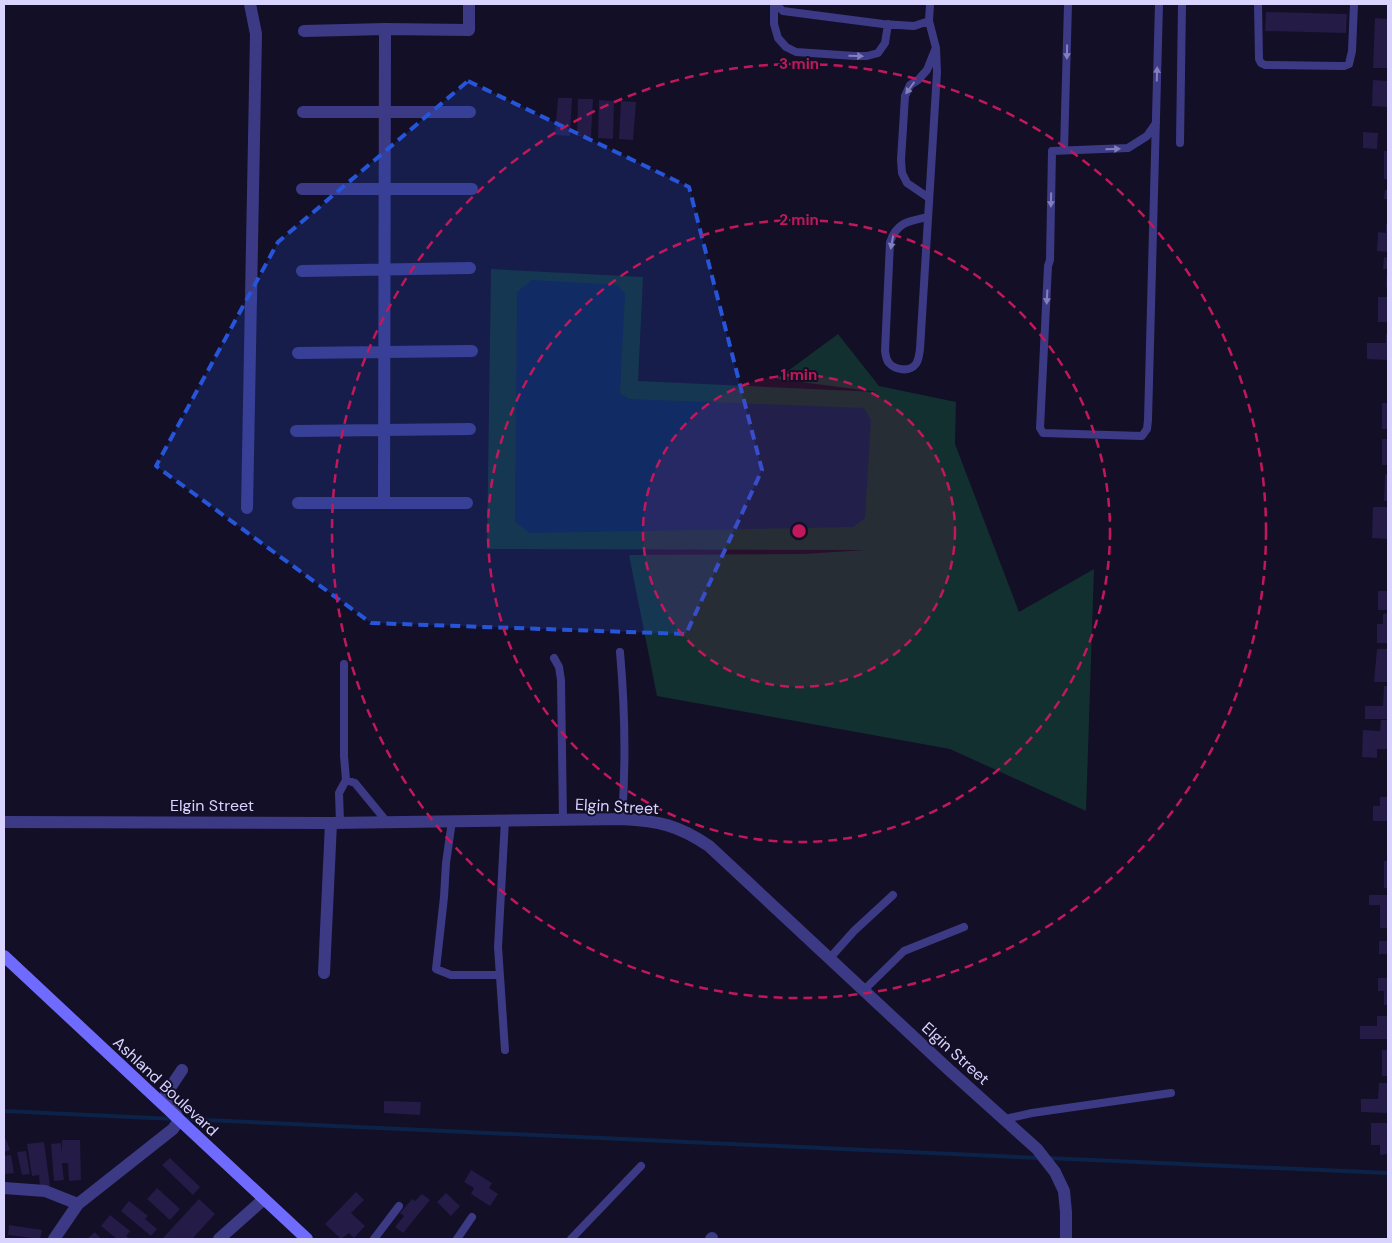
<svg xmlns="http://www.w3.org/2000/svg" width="1392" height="1243" font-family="'DM Sans',sans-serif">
	<rect width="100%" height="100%" fill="#130f26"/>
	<path fill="#12302f" d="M 491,269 L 643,277 L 638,381 L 878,392 L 777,379 L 838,334 L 879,386 L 956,402 L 955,444 L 1019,612 L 1094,569 L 1086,811 L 950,749 L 657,696 L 629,555 L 803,554 L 866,550 L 487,549 Z"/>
	<path fill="#0c2248" d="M 532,280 L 618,285 L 625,294 L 620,393 L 629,399 L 864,408 L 871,420 L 865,518 L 853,527 L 530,533 L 515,522 L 517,292 Z"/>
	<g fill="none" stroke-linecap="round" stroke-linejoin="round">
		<path stroke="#0c2248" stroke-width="4" d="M 4,1111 L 174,1119
			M 183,1119 L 1040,1158
			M 1047,1158 L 1388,1173"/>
	</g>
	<path fill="#241b47" d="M 1266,12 L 1347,14 L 1346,33 L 1265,31 Z
		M 1375,18 L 1388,19 L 1388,68 L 1373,68 Z
		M 1373,80 L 1388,81 L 1388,107 L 1372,106 Z
		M 558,98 L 572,98 L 570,136 L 555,135 Z
		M 578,99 L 593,99 L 591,137 L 577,136 Z
		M 599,100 L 614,101 L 613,139 L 598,138 Z
		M 621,101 L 636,102 L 633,140 L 619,139 Z
		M 1363,132 L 1378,133 L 1377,149 L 1363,148 Z
		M 1384,151 L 1388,151 L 1388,179 L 1384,179 Z
		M 1385,190 L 1388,190 L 1388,199 L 1384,199 Z
		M 1386,224 L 1388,224 L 1388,252 L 1377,251 L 1378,232 L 1386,233 Z
		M 1384,257 L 1388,258 L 1388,269 L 1383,269 Z
		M 1387,271 L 1388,271 L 1388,287 L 1386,287 Z
		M 1378,297 L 1388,297 L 1388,322 L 1378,322 Z
		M 1386,334 L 1388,334 L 1388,360 L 1367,359 L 1367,343 L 1386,343 Z
		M 1382,403 L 1388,403 L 1388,429 L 1382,429 Z
		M 1382,439 L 1388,439 L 1388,465 L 1382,465 Z
		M 1385,474 L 1388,475 L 1388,501 L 1384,501 Z
		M 1373,507 L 1388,507 L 1388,539 L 1372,538 Z
		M 1378,591 L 1388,591 L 1388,610 L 1378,610 Z
		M 1388,613 L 1388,643 L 1377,643 L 1377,624 L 1383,624 L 1383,614 Z
		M 1377,649 L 1388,649 L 1388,682 L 1374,682 Z
		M 1384,686 L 1388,686 L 1388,719 L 1365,719 L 1365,706 L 1383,706 Z
		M 1381,720 L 1388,720 L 1388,749 L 1377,749 L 1377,758 L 1362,757 L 1363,730 L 1380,731 Z
		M 1380,797 L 1388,797 L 1388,821 L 1373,821 L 1373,806 L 1380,806 Z
		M 1384,861 L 1388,861 L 1388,888 L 1384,888 Z
		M 1369,895 L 1388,895 L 1388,928 L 1380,928 L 1380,905 L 1369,905 Z
		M 1379,941 L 1388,941 L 1388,954 L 1379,954 Z
		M 1378,978 L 1388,978 L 1388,1005 L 1384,1005 L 1384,991 L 1378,991 Z
		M 1377,1016 L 1388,1016 L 1388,1039 L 1360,1039 L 1360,1026 L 1377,1026 Z
		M 1382,1050 L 1388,1050 L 1388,1076 L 1382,1076 Z
		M 1379,1083 L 1388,1083 L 1388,1113 L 1361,1112 L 1361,1099 L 1378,1099 Z
		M 384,1101 L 421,1102 L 420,1115 L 384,1113 Z
		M 1371,1123 L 1388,1123 L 1388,1154 L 1380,1155 L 1380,1145 L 1371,1145 Z
		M 6,1139 L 10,1150 L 4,1152 L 4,1140 Z
		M 62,1140 L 80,1140 L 81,1180 L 69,1181 L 68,1163 L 62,1163 L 64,1180 L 54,1181 L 51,1144 L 61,1143 L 62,1154 Z
		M 44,1142 L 50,1186 L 40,1188 L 39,1175 L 32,1176 L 27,1144 Z
		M 26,1151 L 30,1174 L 22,1175 L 17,1152 Z
		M 11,1155 L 14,1173 L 5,1174 L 4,1156 Z
		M 170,1158 L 200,1187 L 193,1195 L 162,1165 Z
		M 471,1170 L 492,1183 L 489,1188 L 498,1194 L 490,1206 L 471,1194 L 474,1188 L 464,1182 Z
		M 157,1188 L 180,1209 L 170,1220 L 147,1199 Z
		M 356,1192 L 364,1200 L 351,1213 L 365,1226 L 354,1238 L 349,1233 L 341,1239 L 325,1224 Z
		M 446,1193 L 460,1206 L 451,1216 L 437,1202 Z
		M 422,1194 L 430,1200 L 403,1233 L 395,1227 L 404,1216 L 400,1213 L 412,1199 L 415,1201 Z
		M 199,1199 L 215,1214 L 192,1239 L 162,1239 Z
		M 129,1201 L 148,1216 L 145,1219 L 157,1229 L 151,1236 L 121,1211 Z
		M 110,1215 L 130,1231 L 126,1236 L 130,1239 L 117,1239 L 101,1226 Z
		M 9,1225 L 42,1230 L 40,1239 L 8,1235 Z
		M 95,1232 L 101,1239 L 90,1239 L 88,1238 Z"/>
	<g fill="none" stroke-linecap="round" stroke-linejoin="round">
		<path stroke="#3d3a85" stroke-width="8" d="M 774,4 L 774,24 L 778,38 L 786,47 L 796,52 L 855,56 L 867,56 L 878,53 L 885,43 L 888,24
			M 775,4 L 783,11 L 883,24 L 914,26 L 929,21 L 930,4
			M 1258,4 L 1259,59 L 1261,63 L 1265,65 L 1344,66 L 1349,64 L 1352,51 L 1354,4
			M 1156,123 L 1147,136 L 1128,148 L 1052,151 L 1050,260 L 1048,266 L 1040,428 L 1043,433 L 1142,436 L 1147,429 L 1148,420 L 1159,4
			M 1180,143 L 1182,4
			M 1064,150 L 1068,4
			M 929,198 L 907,183 L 902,173 L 901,160 L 905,96 L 910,85 L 918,80 L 927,70 L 935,50
			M 928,217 C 909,221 897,222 890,242 L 885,351 C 886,356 886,360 889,363 C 895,370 909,372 915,365 C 919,361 919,355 920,349 L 937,72 L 936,48 L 929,21
			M 620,652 C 625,708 626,763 622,819
			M 554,658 L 559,667 L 561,680 L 563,820
			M 346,780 L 355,783 L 387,822
			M 505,820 L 498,947 L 505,1050
			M 452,821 L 446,863 L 444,897 L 436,969 L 451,975 L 499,975
			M 340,822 L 339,793 L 346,780 L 344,756 L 344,664
			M 829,959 L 854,931 L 893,895
			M 863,991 L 904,951 L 964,927
			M 1005,1119 L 1032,1113 L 1171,1093
			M 374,1239 L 399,1206
			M 457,1239 L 472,1217
			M 571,1239 L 641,1166"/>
		<path stroke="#3d3a85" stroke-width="12" d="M 304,31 L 385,29
			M 303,112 L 470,112
			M 302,189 L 472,189
			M 302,271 L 470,268
			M 298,353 L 472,351
			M 296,431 L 470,429
			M 298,503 L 467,503
			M 384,503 L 385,29 L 469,30 L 469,4
			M 247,508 L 256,34 L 250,4
			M 4,822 L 331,823 L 622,819 C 659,821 678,825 709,846 L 947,1068 L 1037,1149 L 1055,1172 L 1064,1191 L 1066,1212 L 1066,1239
			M 324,973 L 331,823
			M 4,1188 L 45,1191 L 78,1204
			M 54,1239 L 78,1204 L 173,1129 L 179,1120 L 166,1094 L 182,1070
			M 219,1239 L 264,1199
			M 711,1239 L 712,1238"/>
		<path stroke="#6f6bff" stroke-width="12" d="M 4,956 L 307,1239"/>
	</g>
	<defs><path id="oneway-solid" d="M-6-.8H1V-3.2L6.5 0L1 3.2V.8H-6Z" transform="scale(1.25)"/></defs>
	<g fill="#837fbc">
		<use href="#oneway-solid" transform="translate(1067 52) rotate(91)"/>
		<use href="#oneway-solid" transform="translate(856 56) rotate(1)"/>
		<use href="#oneway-solid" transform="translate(1157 74) rotate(-88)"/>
		<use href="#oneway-solid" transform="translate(910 88) rotate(126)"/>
		<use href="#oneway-solid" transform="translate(1113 149) rotate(-1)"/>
		<use href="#oneway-solid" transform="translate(1051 200) rotate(91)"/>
		<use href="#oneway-solid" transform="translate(892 242) rotate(101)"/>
		<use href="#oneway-solid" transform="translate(1047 297) rotate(93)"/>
	</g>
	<path fill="#2655da" fill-opacity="0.2" stroke="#2655da" stroke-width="4" stroke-dasharray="10 6" stroke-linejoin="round" d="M 468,81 L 689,187 L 762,470 L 686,634 L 371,623 L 156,466 L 278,242 Z"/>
	<circle cx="799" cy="531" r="156" fill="#c2185b" fill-opacity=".12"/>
	<g fill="none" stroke="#c2185b" stroke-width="2.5" stroke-dasharray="9 6">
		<circle cx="799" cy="531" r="156"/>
		<circle cx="799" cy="531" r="311"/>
		<circle cx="799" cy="531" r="467"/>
	</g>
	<g text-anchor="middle" stroke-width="4" stroke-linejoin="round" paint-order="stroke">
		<g font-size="16" fill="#d9d4ff" stroke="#130f26">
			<text x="212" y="811">Elgin Street</text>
			<text transform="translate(617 806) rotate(3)" y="6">Elgin Street</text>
			<text transform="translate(956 1053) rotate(42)" y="6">Elgin Street</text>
			<text transform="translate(166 1086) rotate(43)" y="6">Ashland Boulevard</text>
		</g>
	</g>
	<circle cx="799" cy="531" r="8" fill="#c2185b" stroke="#130f26" stroke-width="2.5"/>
	<g font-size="15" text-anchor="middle" font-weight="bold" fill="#c2185b" stroke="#130f26" stroke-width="4" stroke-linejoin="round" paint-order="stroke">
		<text x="799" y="69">3 min</text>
		<text x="799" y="225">2 min</text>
		<text x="799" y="380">1 min</text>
	</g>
	<rect width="1392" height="1243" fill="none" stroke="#d9d4ff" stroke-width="10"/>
</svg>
